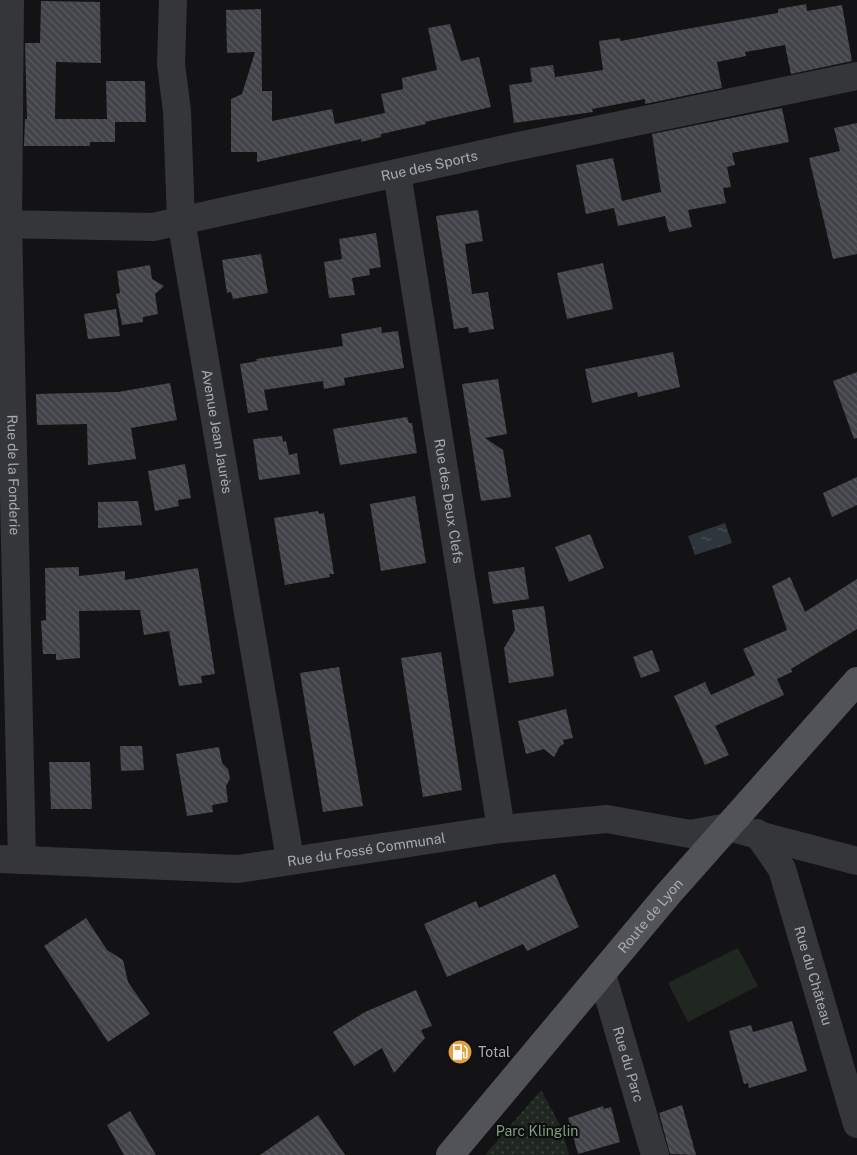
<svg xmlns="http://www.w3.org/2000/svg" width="857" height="1155" font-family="'Public Sans',sans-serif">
	<defs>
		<pattern id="park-dots" width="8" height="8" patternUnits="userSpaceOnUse" patternTransform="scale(1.25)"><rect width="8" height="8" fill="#202720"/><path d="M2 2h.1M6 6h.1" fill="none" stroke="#3d443e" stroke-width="1.8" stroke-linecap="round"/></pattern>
		<pattern id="water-ripples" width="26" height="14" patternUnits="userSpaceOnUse" patternTransform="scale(1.25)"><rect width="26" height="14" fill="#2d363c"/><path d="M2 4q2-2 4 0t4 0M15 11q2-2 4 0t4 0" fill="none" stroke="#485056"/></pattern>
		<pattern id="building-back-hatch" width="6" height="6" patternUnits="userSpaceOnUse" patternTransform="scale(1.25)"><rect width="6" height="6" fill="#424348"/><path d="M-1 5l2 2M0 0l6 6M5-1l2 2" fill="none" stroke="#5a5b60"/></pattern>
	</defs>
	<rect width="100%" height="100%" fill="#131315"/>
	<path fill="#202720" d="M 738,948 L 758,986 L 688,1022 L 668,983 Z"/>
	<path fill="url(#park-dots)" d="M 541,1090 L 561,1127 L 569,1155 L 485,1155 Z"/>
	<path fill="url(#water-ripples)" d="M 725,523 L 732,543 L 695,555 L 688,536 Z"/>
	<path fill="url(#building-back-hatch)" d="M 41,1 L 100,2 L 101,63 L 56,62 L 55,119 L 107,119 L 106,81 L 145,81 L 146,122 L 115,122 L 115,142 L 90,142 L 90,146 L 24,146 L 25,119 L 27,119 L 25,43 L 40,43 Z
		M 806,4 L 807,11 L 842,5 L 852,61 L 791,74 L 785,45 L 745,52 L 746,56 L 717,62 L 722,88 L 645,104 L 645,99 L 592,109 L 593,112 L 514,123 L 509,85 L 532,82 L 530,68 L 553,65 L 555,77 L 603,70 L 599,41 L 620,38 L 621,41 L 669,32 L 778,13 L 778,9 Z
		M 261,9 L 262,91 L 272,91 L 272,121 L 332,109 L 335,124 L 385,113 L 381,94 L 403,89 L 402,78 L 437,70 L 428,28 L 450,24 L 461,61 L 479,57 L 491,107 L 425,122 L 426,124 L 381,134 L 381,137 L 361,142 L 361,139 L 257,162 L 257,152 L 231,152 L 231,99 L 242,94 L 255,52 L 227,53 L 226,10 Z
		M 782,108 L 789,142 L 732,153 L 735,165 L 727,167 L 731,187 L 723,188 L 726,203 L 688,210 L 692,227 L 669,232 L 665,216 L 618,226 L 614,208 L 586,214 L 576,165 L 613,158 L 622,201 L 661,192 L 652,134 Z
		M 857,123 L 857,254 L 833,259 L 809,158 L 840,151 L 834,128 Z
		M 478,210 L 483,241 L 465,244 L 472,294 L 488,292 L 494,329 L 469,333 L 468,327 L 454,329 L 436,216 Z
		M 376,233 L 381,267 L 369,269 L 370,275 L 352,278 L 355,295 L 329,298 L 324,262 L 342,259 L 339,239 Z
		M 261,254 L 268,293 L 233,299 L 231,292 L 227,293 L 222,260 Z
		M 603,263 L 613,309 L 567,319 L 557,273 Z
		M 150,265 L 152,279 L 164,286 L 155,294 L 158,314 L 143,317 L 143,322 L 122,325 L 116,294 L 120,293 L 117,271 Z
		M 116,309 L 120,336 L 88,339 L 84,314 Z
		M 381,327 L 382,333 L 398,331 L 404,368 L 344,378 L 345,385 L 324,389 L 323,381 L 264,390 L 268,410 L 248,413 L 240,364 L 257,361 L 256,359 L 343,346 L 341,334 Z
		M 673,352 L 680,387 L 638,397 L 637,392 L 592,403 L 585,369 Z
		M 857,372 L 857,438 L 854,439 L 833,381 Z
		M 498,379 L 507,434 L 485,438 L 503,450 L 511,497 L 481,501 L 462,384 Z
		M 170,383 L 177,420 L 131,428 L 136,459 L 88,465 L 87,424 L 37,425 L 36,394 L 118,392 Z
		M 407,417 L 409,423 L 412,423 L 417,453 L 340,465 L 333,429 Z
		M 282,436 L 283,442 L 286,441 L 289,455 L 297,453 L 300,474 L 259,480 L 253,439 Z
		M 185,464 L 191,498 L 178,500 L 179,506 L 155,511 L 148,471 Z
		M 857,477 L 857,505 L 832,517 L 823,493 Z
		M 415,496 L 426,563 L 381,571 L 370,504 Z
		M 138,501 L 142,525 L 98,528 L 98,502 Z
		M 318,511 L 319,514 L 324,513 L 334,574 L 329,574 L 330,577 L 285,585 L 274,518 Z
		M 590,534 L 604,568 L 569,582 L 555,547 Z
		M 79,567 L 79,576 L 125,571 L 125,580 L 198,568 L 215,674 L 201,676 L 202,683 L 179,686 L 169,631 L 144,635 L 140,610 L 79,611 L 80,658 L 56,660 L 56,654 L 43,654 L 41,621 L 46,620 L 45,568 Z
		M 524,567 L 529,599 L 493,604 L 488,572 Z
		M 790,577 L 805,612 L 857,579 L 857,629 L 791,669 L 792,672 L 777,679 L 784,695 L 715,726 L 729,755 L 705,765 L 674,696 L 705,682 L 711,695 L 755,675 L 743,649 L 787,630 L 772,586 Z
		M 544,606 L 554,676 L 509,683 L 504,648 L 515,630 L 512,610 Z
		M 652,650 L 660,671 L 641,678 L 633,657 Z
		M 441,652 L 462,790 L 423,797 L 401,658 Z
		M 339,667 L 363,806 L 323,812 L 300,673 Z
		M 566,709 L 573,738 L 563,740 L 564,744 L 560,746 L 554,757 L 544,749 L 526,754 L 518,721 Z
		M 120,746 L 142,746 L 144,770 L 121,771 Z
		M 219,747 L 222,763 L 228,769 L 230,779 L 226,786 L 228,802 L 212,805 L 213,812 L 187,816 L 176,754 Z
		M 49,762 L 90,762 L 92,809 L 51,809 Z
		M 555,874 L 579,927 L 527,951 L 523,944 L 447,977 L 424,924 L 476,901 L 479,908 Z
		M 86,918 L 107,950 L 123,960 L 128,982 L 150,1014 L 108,1042 L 44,946 Z
		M 416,990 L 432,1026 L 421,1030 L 425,1038 L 394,1073 L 382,1048 L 354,1066 L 333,1032 L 365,1012 Z
		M 792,1021 L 807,1071 L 749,1088 L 748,1083 L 744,1084 L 729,1031 L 751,1025 L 753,1032 Z
		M 682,1105 L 696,1155 L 670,1154 L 659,1113 Z
		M 603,1106 L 604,1109 L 611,1107 L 620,1142 L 578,1154 L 568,1118 Z
		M 130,1111 L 156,1155 L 124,1155 L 107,1125 Z
		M 318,1115 L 345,1155 L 260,1155 Z"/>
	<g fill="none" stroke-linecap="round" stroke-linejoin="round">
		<g stroke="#343639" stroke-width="28">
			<path id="s1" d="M 10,0 L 8,224 L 22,860"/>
			<path id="s2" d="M 173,0 L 171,64 L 177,111 L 181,220 L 290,859"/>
			<path id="s3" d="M 397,173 L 501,829"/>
			<path id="s4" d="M 0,224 L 153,227 L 514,147 L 857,76"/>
			<path id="s5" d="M 757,833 L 782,869 L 857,1124"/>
			<path id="s6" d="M 0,859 L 238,869 L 501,829 L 607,819 L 690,834 L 728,827 L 857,861"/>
			<path id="s7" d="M 602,974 L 655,1155"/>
		</g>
		<path stroke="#515358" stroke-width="28" id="s8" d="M 450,1155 L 669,893 L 857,681"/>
	</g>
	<defs>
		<symbol id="fuel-disc" viewBox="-11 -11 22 22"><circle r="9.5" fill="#e4a03c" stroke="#0e0e10"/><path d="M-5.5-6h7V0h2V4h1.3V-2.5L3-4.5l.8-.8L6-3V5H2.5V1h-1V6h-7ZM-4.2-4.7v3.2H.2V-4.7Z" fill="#fff"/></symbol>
	</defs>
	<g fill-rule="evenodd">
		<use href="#fuel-disc" x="446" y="1038" width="28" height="28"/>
	</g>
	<g text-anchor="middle" stroke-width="4.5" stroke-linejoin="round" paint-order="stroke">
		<g font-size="14" fill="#a6abb4" stroke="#0e0e10">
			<text dy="5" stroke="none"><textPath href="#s4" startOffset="436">Rue des Sports</textPath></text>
			<text dy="5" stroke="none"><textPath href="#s2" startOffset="435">Avenue Jean Jaurès</textPath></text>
			<text dy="5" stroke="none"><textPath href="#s1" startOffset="475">Rue de la Fonderie</textPath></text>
			<text dy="5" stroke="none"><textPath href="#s3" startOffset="332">Rue des Deux Clefs</textPath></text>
			<text dy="5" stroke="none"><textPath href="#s6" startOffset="368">Rue du Fossé Communal</textPath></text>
			<text dy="5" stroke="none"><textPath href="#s8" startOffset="312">Route de Lyon</textPath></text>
			<text dy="5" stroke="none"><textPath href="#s5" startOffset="155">Rue du Château</textPath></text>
			<text dy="5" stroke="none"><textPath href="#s7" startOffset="94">Rue du Parc</textPath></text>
		</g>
		<g font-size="14" fill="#a6abb4" stroke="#0e0e10" text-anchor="start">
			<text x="478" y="1057">Total</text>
		</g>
		<g font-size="14" fill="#7e9e7e" stroke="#0e0e10">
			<text x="537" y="1136">Parc Klinglin</text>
		</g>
	</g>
</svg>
